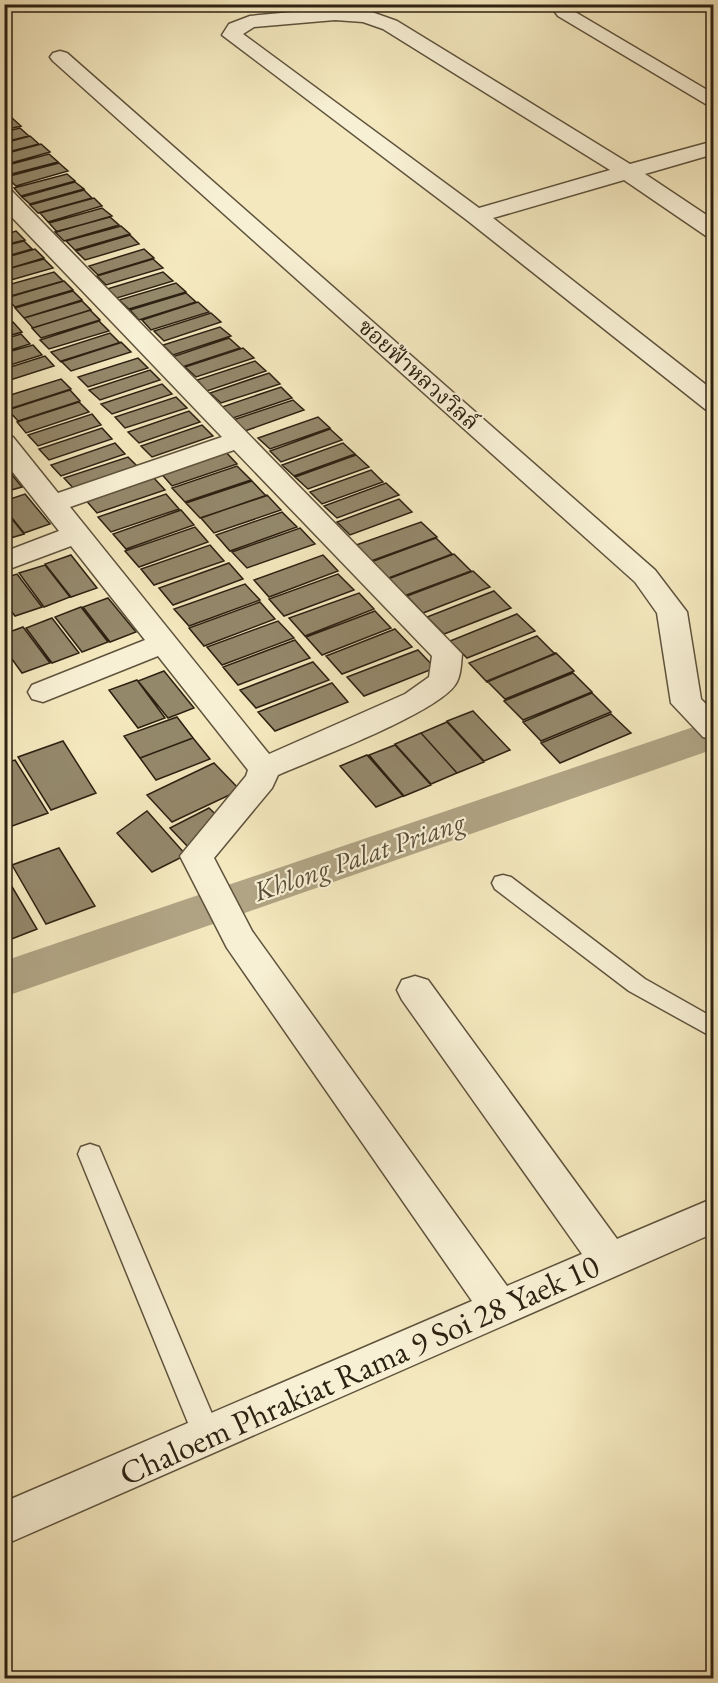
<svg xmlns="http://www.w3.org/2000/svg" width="718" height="1683" font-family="'EB Garamond','Noto Serif Thai',serif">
	<rect width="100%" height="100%" fill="#f4e8be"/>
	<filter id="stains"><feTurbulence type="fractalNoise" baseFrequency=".00333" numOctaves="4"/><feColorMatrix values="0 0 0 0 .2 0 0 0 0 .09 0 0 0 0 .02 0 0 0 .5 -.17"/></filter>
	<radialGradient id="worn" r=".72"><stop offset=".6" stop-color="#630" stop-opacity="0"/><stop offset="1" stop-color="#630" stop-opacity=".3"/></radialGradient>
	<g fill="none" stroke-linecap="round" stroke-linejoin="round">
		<path fill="#b0a484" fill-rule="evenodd" d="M 714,720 L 714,749 L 4,997 L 4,961 Z"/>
	</g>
	<path fill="#94886b" stroke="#2d2112" stroke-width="1.5" d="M 12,118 L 21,126 L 4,130 L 4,120 Z
		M 20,128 L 29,136 L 4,142 L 4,132 Z
		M 30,136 L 39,144 L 4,153 L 4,143 Z
		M 41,144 L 50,152 L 4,165 L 4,154 Z
		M 49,154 L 58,162 L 4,176 L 4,166 Z
		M 59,163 L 68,171 L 16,186 L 6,177 Z
		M 67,174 L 75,181 L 21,196 L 14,188 Z
		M 75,182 L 84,189 L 30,204 L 22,197 Z
		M 84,190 L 92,198 L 38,213 L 30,205 Z
		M 94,198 L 102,206 L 48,222 L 40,213 Z
		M 102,208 L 112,216 L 57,232 L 49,223 Z
		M 110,217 L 119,225 L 64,241 L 55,232 Z
		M 121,226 L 130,234 L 75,250 L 66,241 Z
		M 16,231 L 25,240 L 4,245 L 4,235 Z
		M 130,235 L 139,244 L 85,260 L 76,251 Z
		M 24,241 L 32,249 L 4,257 L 4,246 Z
		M 35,249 L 44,258 L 4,270 L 4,258 Z
		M 144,249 L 154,258 L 98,275 L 89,266 Z
		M 44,259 L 53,268 L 4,282 L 4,270 Z
		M 153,259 L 163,268 L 106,285 L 97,276 Z
		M 54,272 L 63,281 L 4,298 L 4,286 Z
		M 163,272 L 173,281 L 117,298 L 107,289 Z
		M 64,281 L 73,290 L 15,307 L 6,298 Z
		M 176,283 L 186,292 L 129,309 L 119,300 Z
		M 73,291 L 82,300 L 24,318 L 15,308 Z
		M 186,293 L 196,302 L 139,320 L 130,310 Z
		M 82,301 L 91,310 L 33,328 L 24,318 Z
		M 198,302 L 209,312 L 151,330 L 142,320 Z
		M 90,310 L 100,320 L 41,338 L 32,328 Z
		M 211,313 L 221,322 L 164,341 L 154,331 Z
		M 99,321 L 109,331 L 49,349 L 40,340 Z
		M 13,322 L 22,332 L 4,337 L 4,325 Z
		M 220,327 L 231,336 L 173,355 L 163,345 Z
		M 110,333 L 120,343 L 61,362 L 51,352 Z
		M 21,334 L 30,344 L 4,352 L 4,339 Z
		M 229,338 L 240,348 L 182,367 L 172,357 Z
		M 121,342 L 131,352 L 71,371 L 61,361 Z
		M 33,345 L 42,355 L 4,367 L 4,353 Z
		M 243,348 L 254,358 L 196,377 L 185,367 Z
		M 45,356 L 54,366 L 4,382 L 4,369 Z
		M 138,358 L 148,368 L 88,387 L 78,377 Z
		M 255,361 L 266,371 L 207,391 L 197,380 Z
		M 150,370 L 160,380 L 100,400 L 89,390 Z
		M 269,373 L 280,384 L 221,403 L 210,393 Z
		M 61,379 L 71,389 L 9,409 L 4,404 L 4,397 Z
		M 162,384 L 172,394 L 112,414 L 101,404 Z
		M 281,387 L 292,398 L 233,418 L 222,407 Z
		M 70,390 L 80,401 L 18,421 L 8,410 Z
		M 176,397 L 187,408 L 125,428 L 115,417 Z
		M 293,400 L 304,410 L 245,431 L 233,420 Z
		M 79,402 L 89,412 L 26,433 L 17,422 Z
		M 189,411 L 200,422 L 139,443 L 128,432 Z
		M 92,414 L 101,425 L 38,446 L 28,435 Z
		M 318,417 L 330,428 L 270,449 L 258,438 Z
		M 202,425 L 213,436 L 152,457 L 141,446 Z
		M 102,428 L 112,439 L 49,460 L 39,449 Z
		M 330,429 L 342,440 L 281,462 L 270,451 Z
		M 115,443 L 125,454 L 61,476 L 51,465 Z
		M 343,443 L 355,454 L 294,476 L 282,465 Z
		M 224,450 L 237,464 L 172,486 L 159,471 Z
		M 356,455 L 369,467 L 308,489 L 295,477 Z
		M 128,457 L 139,468 L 75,490 L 64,478 Z
		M 4,465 L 22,487 L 4,492 Z
		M 237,466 L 251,480 L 185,502 L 172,488 Z
		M 371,470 L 383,482 L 322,504 L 310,492 Z
		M 152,476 L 165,490 L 97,513 L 84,498 Z
		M 252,481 L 266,496 L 200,518 L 186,503 Z
		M 386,483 L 399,495 L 337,518 L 324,506 Z
		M 25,494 L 50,524 L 24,533 L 4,508 L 4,501 Z
		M 166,494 L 179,509 L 111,532 L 98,517 Z
		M 267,495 L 281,510 L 214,533 L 201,518 Z
		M 399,499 L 412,512 L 350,535 L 337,522 Z
		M 4,509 L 24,534 L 4,540 Z
		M 181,510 L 194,525 L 126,549 L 113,534 Z
		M 282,512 L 297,527 L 230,551 L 216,535 Z
		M 421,522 L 437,537 L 371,561 L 356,545 Z
		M 195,527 L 208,542 L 139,567 L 125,551 Z
		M 300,528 L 315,544 L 247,568 L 232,552 Z
		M 436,538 L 452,554 L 386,579 L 371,562 Z
		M 210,545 L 224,561 L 154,585 L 141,569 Z
		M 454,554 L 471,571 L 404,596 L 388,579 Z
		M 71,555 L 97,588 L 71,597 L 45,564 Z
		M 323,555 L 338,571 L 269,597 L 254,580 Z
		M 229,563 L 243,579 L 173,605 L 159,588 Z
		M 45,565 L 70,597 L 44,607 L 19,573 Z
		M 473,571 L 490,587 L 423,613 L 407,596 Z
		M 17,574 L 42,607 L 15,616 L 4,602 L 4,578 Z
		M 338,574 L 354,590 L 284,616 L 269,599 Z
		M 245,584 L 260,600 L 189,626 L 174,609 Z
		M 494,591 L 511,608 L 444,634 L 427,617 Z
		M 359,593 L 374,609 L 305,636 L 289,618 Z
		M 108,598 L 136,632 L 110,642 L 83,607 Z
		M 260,602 L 275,619 L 204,646 L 189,628 Z
		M 81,607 L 108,642 L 82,652 L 55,617 Z
		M 375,611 L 391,628 L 322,655 L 306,637 Z
		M 517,614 L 535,631 L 467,658 L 450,641 Z
		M 52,618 L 79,653 L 52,663 L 26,628 Z
		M 278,621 L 294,638 L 222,665 L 207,647 Z
		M 23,627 L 50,663 L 22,673 L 4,648 L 4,634 Z
		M 395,629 L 412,647 L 342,674 L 326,656 Z
		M 537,636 L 555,654 L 487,682 L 469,663 Z
		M 295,640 L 310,658 L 238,685 L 223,667 Z
		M 418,650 L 435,668 L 364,696 L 347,677 Z
		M 556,653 L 574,671 L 505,699 L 487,681 Z
		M 313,662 L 329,680 L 256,708 L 240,690 Z
		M 164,671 L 194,708 L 168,718 L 138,681 Z
		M 573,673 L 592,692 L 523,720 L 504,701 Z
		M 137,680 L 165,718 L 138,728 L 109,690 Z
		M 332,683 L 348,702 L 275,731 L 258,712 Z
		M 592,693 L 611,712 L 541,741 L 523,722 Z
		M 473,711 L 510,750 L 484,761 L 447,721 Z
		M 611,714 L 631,733 L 560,763 L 541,743 Z
		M 177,717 L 193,738 L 140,758 L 124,736 Z
		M 447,722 L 484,762 L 457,773 L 421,733 Z
		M 421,733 L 457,773 L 431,784 L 395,744 Z
		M 193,738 L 210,759 L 156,780 L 140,758 Z
		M 63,741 L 96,793 L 51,810 L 18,757 Z
		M 395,745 L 431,785 L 404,796 L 369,755 Z
		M 367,755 L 403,796 L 376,807 L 340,766 Z
		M 15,760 L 48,813 L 4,829 L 4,763 Z
		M 214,763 L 240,790 L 172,822 L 147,795 Z
		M 209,808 L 230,828 L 190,849 L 170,828 Z
		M 147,811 L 186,855 L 152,872 L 117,833 Z
		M 59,848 L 95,906 L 46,924 L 12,865 Z
		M 4,873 L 37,929 L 4,942 Z"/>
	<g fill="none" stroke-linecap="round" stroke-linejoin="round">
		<defs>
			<path id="lane" d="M 503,875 L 511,877 L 645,979 L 714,1018 L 714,1038 L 629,991 L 495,889 L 492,883 L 495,877 Z
				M 90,1144 L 99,1147 L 102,1154 L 221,1435 L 217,1444 L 207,1448 L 197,1444 L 193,1435 L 78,1154 L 81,1147 Z"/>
			<path id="street" d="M 700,4 L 714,4 L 714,13 Z
				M 565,6 L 714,94 L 714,109 L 558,16 L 555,12 L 558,8 Z
				M 335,8 L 366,10 L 397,21 L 630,164 L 714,141 L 714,154 L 645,174 L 714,220 L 714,238 L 706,236 L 624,180 L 493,218 L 714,391 L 714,412 L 705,409 L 468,221 L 222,35 L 229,24 L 250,16 ZM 335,20 L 363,22 L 383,29 L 610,170 L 479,208 L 243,34 L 254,27 Z
				M 60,51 L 67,53 L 655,570 L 687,612 L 701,699 L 714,712 L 714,740 L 703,737 L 671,703 L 657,613 L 635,582 L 53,61 L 50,57 L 53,53 Z
				M 4,189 L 12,191 L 462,654 C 461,664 461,677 455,685 C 436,713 315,759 278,775 L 272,788 L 214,858 L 252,931 L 507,1286 L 582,1254 L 402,1000 L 397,990 L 402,980 L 415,976 L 428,980 L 617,1239 L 714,1198 L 714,1233 L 4,1545 L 4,1502 L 472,1301 L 227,948 L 180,856 L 246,776 L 248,770 L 158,656 L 43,702 L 32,699 L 28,692 L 32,685 L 145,640 L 71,546 L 4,571 L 4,552 L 59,531 L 4,461 L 4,435 L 13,437 L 58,493 L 222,437 L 4,209 ZM 234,450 L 432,656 L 429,677 L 405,694 L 269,754 L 70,507 Z"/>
		</defs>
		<use href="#lane" stroke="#5f533d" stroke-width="3"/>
		<use href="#street" stroke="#5f533d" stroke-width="3"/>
		<use href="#lane" fill="#f8f0d5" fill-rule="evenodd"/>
		<use href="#street" fill="#f8f0d5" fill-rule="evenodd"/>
	</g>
	<g text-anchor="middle" stroke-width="4.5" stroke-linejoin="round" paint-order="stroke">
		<g font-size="22" fill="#2d2112" stroke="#f8f0d5">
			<text transform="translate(419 374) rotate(42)" y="8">ซอยฟ้าหลวงวิลล์</text>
		</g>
		<g font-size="28" font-style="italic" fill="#5b4f3a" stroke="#f8f0d5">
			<text transform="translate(359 856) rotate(-19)" y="10">Khlong Palat Priang</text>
		</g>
		<g font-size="33" fill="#2d2112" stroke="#f8f0d5">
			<text transform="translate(359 1369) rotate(-24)" y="12">Chaloem Phrakiat Rama 9 Soi 28 Yaek 10</text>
		</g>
	</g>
	<rect width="718" height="1683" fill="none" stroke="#f4e8be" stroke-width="24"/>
	<rect x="6" y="6" width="706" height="1671" fill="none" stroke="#2d2112" stroke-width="3"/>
	<rect x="12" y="12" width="694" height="1659" fill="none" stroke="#2d2112" stroke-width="1.5"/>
	<rect width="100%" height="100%" filter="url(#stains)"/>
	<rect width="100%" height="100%" fill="url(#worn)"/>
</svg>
